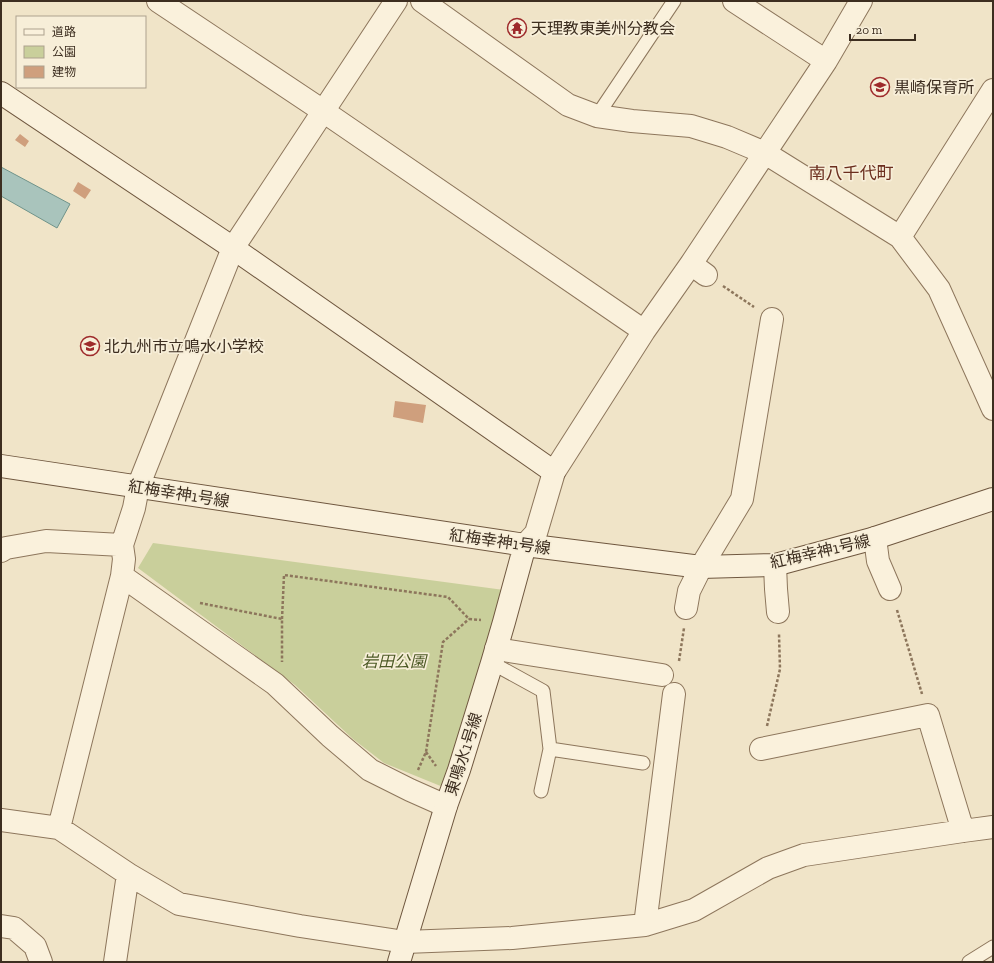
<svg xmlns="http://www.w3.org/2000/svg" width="994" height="963" font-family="'Zilla Slab','Noto Sans JP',serif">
	<rect width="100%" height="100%" fill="#f0e4c8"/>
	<path fill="#c9cf9b" d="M 153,543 L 504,590 L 443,787 L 384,763 L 353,739 L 295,685 L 138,568 Z"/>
	<path fill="#a9c4bc" stroke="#6f938a" d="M 1,167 L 70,204 L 57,228 L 1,196 Z"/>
	<path fill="#cf9f7d" d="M 20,134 L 29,141 L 25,147 L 15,140 Z
		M 78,182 L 91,190 L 85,199 L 73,191 Z
		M 395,401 L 426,405 L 423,423 L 393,417 Z"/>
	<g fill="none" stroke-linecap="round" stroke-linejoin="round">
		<defs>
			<path id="lane" d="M 597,116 L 674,1
				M 492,663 L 543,691 L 550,749 L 541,791
				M 550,749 L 643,763
				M 969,962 L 993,947"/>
			<path id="street" d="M 158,1 L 323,111 L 644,331
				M 422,1 L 568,105 L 597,116 L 632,121 L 691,126 L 727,137 L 765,153 L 900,237 L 939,289 L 993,409
				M 734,1 L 826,61
				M 900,237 L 993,90
				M 691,264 L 706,275
				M 875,538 L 878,561 L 890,589
				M 525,545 L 536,533 L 554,472 L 644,331 L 691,264 L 826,61 L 861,1
				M 1,551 L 6,548 L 46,541 L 122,545
				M 775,565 L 776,589 L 778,612
				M 122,576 L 275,684 L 330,736 L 370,770 L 410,790 L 446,806
				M 686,608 L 689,591 L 701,567 L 742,499 L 772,319
				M 496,649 L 662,675
				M 761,749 L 928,715 L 963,831
				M 1,820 L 59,828 L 128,874 L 179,904 L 300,926 L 405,942 L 512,938 L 645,925 L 694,910 L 768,868 L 804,855 L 963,831 L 993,827
				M 59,828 L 122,576 L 124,559 L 122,545 L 134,508 L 138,487 L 233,248 L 396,1
				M 645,925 L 674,694
				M 1,926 L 14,928 L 35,946 L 41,962
				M 115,962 L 128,874"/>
			<path id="secondary" d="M 1,93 L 233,248 L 554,472
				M 1,466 L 525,545 L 701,567 L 775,565 L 875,538 L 993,499
				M 399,962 L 405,942 L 446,806 L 459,770 L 492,663 L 504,622 L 525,545"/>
		</defs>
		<use href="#lane" stroke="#8d765c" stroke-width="15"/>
		<use href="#street" stroke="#8d765c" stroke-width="24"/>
		<use href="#secondary" stroke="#6f573f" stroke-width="24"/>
		<path stroke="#8d765c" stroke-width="2.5" stroke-dasharray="3 2" stroke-linecap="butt" d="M 723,286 L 754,307
			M 200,603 L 282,619 L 282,662
			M 897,610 L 922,694
			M 282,619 L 284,575 L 448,597 L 469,619 L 481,620
			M 679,661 L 684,628
			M 767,726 L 780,669 L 779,634
			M 426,752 L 436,766
			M 418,770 L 426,752 L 443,642 L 469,619"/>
		<use href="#lane" stroke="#faf1dc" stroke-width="13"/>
		<use href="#street" stroke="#faf1dc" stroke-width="22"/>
		<use href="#secondary" stroke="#faf1dc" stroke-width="22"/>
	</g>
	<defs>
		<symbol id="temple-ring" viewBox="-11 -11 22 22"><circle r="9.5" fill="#f7eed8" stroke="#9e2a2b" stroke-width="1.5"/><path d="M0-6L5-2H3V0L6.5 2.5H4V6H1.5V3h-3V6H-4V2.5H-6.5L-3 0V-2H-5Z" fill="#9e2a2b"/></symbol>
		<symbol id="school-ring" viewBox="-11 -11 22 22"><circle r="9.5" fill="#f7eed8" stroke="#9e2a2b" stroke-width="1.5"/><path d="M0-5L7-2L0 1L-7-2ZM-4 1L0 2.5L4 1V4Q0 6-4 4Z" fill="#9e2a2b"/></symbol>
	</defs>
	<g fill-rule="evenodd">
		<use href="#temple-ring" x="506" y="17" width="22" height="22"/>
		<use href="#school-ring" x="869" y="76" width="22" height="22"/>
		<use href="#school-ring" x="79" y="335" width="22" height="22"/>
	</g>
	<g text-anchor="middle" stroke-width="3.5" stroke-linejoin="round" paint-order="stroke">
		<g font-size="16" fill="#3d2e20" stroke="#f7eed8" text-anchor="start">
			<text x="531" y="34">天理教東美州分教会</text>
			<text x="894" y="93">黒崎保育所</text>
			<text x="104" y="352">北九州市立鳴水小学校</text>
		</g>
		<g font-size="16" fill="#3d2e20" stroke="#f7eed8">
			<text transform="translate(179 493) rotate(9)" y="6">紅梅幸神1号線</text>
			<text transform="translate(500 541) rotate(8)" y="6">紅梅幸神1号線</text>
			<text transform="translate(820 551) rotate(-13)" y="6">紅梅幸神1号線</text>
			<text transform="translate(463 754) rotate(-72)" y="6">東鳴水1号線</text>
		</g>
		<g font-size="16" font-style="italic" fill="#4d5a26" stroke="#f7eed8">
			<text x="394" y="667">岩田公園</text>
		</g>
		<g font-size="17" fill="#6b2e1e" stroke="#f7eed8">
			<text x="851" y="179">南八千代町</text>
		</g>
	</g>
	<rect width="994" height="963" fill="none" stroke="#3d2e20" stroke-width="4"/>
	<rect x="16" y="16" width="130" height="72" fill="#f7eed8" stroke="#ada18e"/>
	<rect x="24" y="29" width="20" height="6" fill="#faf1dc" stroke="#ada18e"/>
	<text x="52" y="36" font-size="12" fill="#3d2e20">道路</text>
	<rect x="24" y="46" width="20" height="12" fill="#c9cf9b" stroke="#ada18e"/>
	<text x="52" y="56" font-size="12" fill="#3d2e20">公園</text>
	<rect x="24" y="66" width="20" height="12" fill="#cf9f7d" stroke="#ada18e"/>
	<text x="52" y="76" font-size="12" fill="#3d2e20">建物</text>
	<path d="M850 34v6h65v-6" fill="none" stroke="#3d2e20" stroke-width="2"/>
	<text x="856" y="34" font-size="12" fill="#3d2e20" stroke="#f7eed8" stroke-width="3" paint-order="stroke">20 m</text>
</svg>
